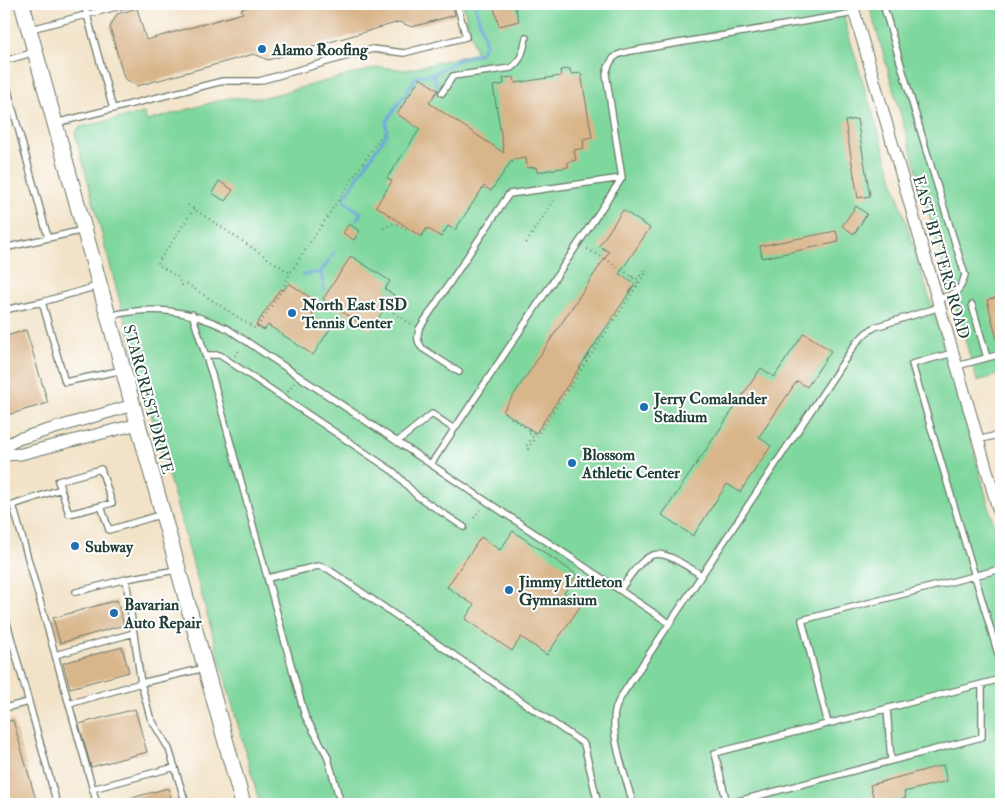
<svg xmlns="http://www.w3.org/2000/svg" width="1005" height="808" font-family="'IM FELL Double Pica',serif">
	<rect width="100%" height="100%" fill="#fff"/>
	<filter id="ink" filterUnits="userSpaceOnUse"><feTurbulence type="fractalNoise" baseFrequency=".02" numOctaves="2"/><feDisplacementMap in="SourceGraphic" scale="10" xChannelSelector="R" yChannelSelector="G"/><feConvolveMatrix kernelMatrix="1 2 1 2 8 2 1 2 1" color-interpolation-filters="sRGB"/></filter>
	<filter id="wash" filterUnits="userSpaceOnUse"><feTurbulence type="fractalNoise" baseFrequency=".0096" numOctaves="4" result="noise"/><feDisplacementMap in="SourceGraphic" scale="20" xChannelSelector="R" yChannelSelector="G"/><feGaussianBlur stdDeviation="1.12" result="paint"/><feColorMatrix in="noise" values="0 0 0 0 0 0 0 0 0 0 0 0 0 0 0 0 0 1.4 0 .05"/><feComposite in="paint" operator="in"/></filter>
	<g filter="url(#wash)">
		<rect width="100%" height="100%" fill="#f2e3c8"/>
		<path fill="#7ed79d" stroke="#4e8a68" d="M 463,4 L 841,4 L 848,33 L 953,375 L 1001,551 L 1001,801 L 987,804 L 260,804 L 118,295 L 75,133 L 80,127 L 144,113 L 147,121 L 228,98 L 261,98 L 380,67 L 407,70 L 476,53 Z
			M 869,4 L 1001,4 L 1001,374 L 977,381 Z"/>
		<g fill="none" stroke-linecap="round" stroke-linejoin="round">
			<path stroke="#6aa5da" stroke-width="3" d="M 433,74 L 439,90
				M 357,219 L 361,213 L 345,202 L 344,198 L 387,133 L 386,122 L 417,76 L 433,74 L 460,59 L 480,53 L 486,44 L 475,4
				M 303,275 L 321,272
				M 324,290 L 321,272 L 334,253"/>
		</g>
		<g id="blocks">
			<path fill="#d9b58a" d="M 260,4 L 452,4 L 455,15 L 412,27 L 399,22 L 268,60 L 254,54 L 137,86 L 124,78 L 110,27 L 117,14 L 137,8 L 146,40 L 243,13 L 241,9 Z
				M 493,4 L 514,4 L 519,21 L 499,26 Z
				M 570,69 L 571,74 L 581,73 L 592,137 L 583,139 L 584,148 L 574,150 L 576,160 L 568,162 L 568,167 L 537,172 L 536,167 L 527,168 L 526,158 L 512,160 L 491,191 L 484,186 L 455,230 L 448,226 L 441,237 L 427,228 L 421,237 L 376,206 L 392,181 L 387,178 L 420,129 L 397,114 L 420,78 L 438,90 L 429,103 L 504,153 L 493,86 L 504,84 L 503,78 L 514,77 L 515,83 L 561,76 L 560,70 Z
				M 857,119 L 870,196 L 858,198 L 845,121 Z
				M 219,181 L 233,190 L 225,201 L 212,193 Z
				M 856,206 L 867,214 L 854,234 L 842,226 Z
				M 623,210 L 650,228 L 619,274 L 635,284 L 536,433 L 503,411 L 609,252 L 599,246 Z
				M 349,224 L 360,231 L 354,240 L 343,233 Z
				M 836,231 L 839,242 L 762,258 L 760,246 Z
				M 351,256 L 390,281 L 385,289 L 394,295 L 370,330 L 323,299 Z
				M 289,283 L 320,304 L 312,315 L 330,329 L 313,355 L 268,325 L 264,330 L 256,325 L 280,289 L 283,291 Z
				M 1001,296 L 1001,343 L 998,344 L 987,300 Z
				M 26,330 L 48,403 L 4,416 L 4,337 Z
				M 804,333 L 831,351 L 807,387 L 797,381 L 759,437 L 771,446 L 740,492 L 727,484 L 693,536 L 662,515 L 761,368 L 774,377 Z
				M 513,531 L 577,575 L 564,593 L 581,605 L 547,655 L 521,637 L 512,651 L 465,619 L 474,605 L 447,587 L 481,537 L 500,550 Z
				M 117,600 L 124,625 L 60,643 L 53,618 Z
				M 122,647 L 129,672 L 70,688 L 63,663 Z
				M 135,709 L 147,752 L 91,767 L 79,724 Z
				M 13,720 L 36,800 L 20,804 L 4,804 L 4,723 Z
				M 943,765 L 947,781 L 904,792 L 906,798 L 875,804 L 870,785 Z
				M 168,788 L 173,804 L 121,804 L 121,801 Z"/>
		</g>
	</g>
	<g filter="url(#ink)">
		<use href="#blocks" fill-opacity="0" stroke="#697768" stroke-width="1"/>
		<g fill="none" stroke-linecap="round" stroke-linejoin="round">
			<defs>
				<path id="lane" d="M 84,4 L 113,109
					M 883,4 L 928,156 L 965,275 C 960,293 954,295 938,299
					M 31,29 L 128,4
					M 4,61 L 35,52
					M 4,76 L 48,238
					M 442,93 L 453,76 L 511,68 C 522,60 523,51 526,38
					M 56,123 L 223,81 L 259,81 L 373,49 L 404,53 L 466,37 L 457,4
					M 4,248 L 84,230
					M 98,286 L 42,302 L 65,382 L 123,370
					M 972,305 L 987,358
					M 4,310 L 42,302
					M 192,314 L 212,375 L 305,716 L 327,755 L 341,804
					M 109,316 C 152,305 189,310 228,329 L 669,623
					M 953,353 L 912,364 L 1001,664
					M 205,355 L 220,355 L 239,368 L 394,472 L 417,496 L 464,527
					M 957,366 L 1001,354
					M 459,372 L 422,348 C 417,341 417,337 419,329 L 509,194 L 622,178
					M 978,440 L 1001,434
					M 397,442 L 432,414 L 454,429
					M 431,464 L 622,178 L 606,74 C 611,54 619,53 637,50 L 855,13
					M 61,489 L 69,514 L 101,506
					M 176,570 L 126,579 L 141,683 L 205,668
					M 268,578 L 318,566 L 328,569 L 584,744 L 598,804
					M 620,590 C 652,544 655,546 701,575
					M 76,592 L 126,579
					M 4,612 L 57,804
					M 55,655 L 134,633
					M 69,704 L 141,683 L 150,717 L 169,749 L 186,804
					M 4,708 L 29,702
					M 887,709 L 891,760
					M 828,724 L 802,620 L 1001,569
					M 92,789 L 175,767
					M 97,804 L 13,505 L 61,489 L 58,481 L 101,469 L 112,503 L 101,506 L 109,530 L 163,514
					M 633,804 C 627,781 613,743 614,720 C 614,711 617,703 622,695 L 856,343 L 866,333 L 875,327 L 940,307
					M 727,804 L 715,753 L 1001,679
					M 727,804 L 982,737 L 982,684"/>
				<path id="street" d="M 852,4 L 1001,519
					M 4,447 L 18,439 L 133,405
					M 4,455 L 21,454 L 138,424"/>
				<path id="secondary" d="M 22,4 L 243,804"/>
			</defs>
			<use href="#lane" stroke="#697768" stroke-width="8"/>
			<use href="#street" stroke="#697768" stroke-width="13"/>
			<use href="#secondary" stroke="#697768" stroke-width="17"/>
			<path stroke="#697768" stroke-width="2" stroke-dasharray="1 4" stroke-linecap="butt" d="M 512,162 L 517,161
				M 188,205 L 290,273
				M 194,209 L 157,264 L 179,278 L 180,283 L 182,285 L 187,284 L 256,329 L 282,290 L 290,273 L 383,133
				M 383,228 L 396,223 L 409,232
				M 526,243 L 554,200
				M 587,249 L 604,258 L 631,276 L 638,283
				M 385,307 L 413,325
				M 235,356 L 241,348
				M 288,392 L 294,383
				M 511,418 L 529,430 L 530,434 L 533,436 L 526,447 L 528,449 L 647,271 L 644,269 L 638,279 L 631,276
				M 529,430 L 537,435
				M 474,518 L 481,508"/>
			<use href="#lane" stroke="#fff" stroke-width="5.5"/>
			<use href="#street" stroke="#fff" stroke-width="11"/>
			<use href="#secondary" stroke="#fff" stroke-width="15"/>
		</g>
	</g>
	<g fill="#1f6fb2" stroke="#fff" stroke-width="2">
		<circle cx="262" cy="49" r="5"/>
		<circle cx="292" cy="313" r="5"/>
		<circle cx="644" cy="407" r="5"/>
		<circle cx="572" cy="463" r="5"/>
		<circle cx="75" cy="546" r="5"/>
		<circle cx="509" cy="590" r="5"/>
		<circle cx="114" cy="613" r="5"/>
	</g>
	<g text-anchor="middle" stroke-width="4" stroke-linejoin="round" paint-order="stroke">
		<g font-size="16" font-weight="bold" fill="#1f3d34" stroke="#fff" text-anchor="start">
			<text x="272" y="55">Alamo Roofing</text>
			<text x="302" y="310">North East ISD<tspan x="302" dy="18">Tennis Center</tspan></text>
			<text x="654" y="404">Jerry Comalander<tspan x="654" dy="18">Stadium</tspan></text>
			<text x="582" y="460">Blossom<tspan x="582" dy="18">Athletic Center</tspan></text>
			<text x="85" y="552">Subway</text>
			<text x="519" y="587">Jimmy Littleton<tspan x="519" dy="18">Gymnasium</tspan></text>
			<text x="124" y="610">Bavarian<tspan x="124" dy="18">Auto Repair</tspan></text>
		</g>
		<g font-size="16" fill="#1f3d34" stroke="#fff">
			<text transform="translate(942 257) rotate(74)" y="6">EAST BITTERS ROAD</text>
			<text transform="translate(149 399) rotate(75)" y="6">STARCREST DRIVE</text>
		</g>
	</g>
	<rect width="1005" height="808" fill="none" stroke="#fff" stroke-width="20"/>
</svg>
